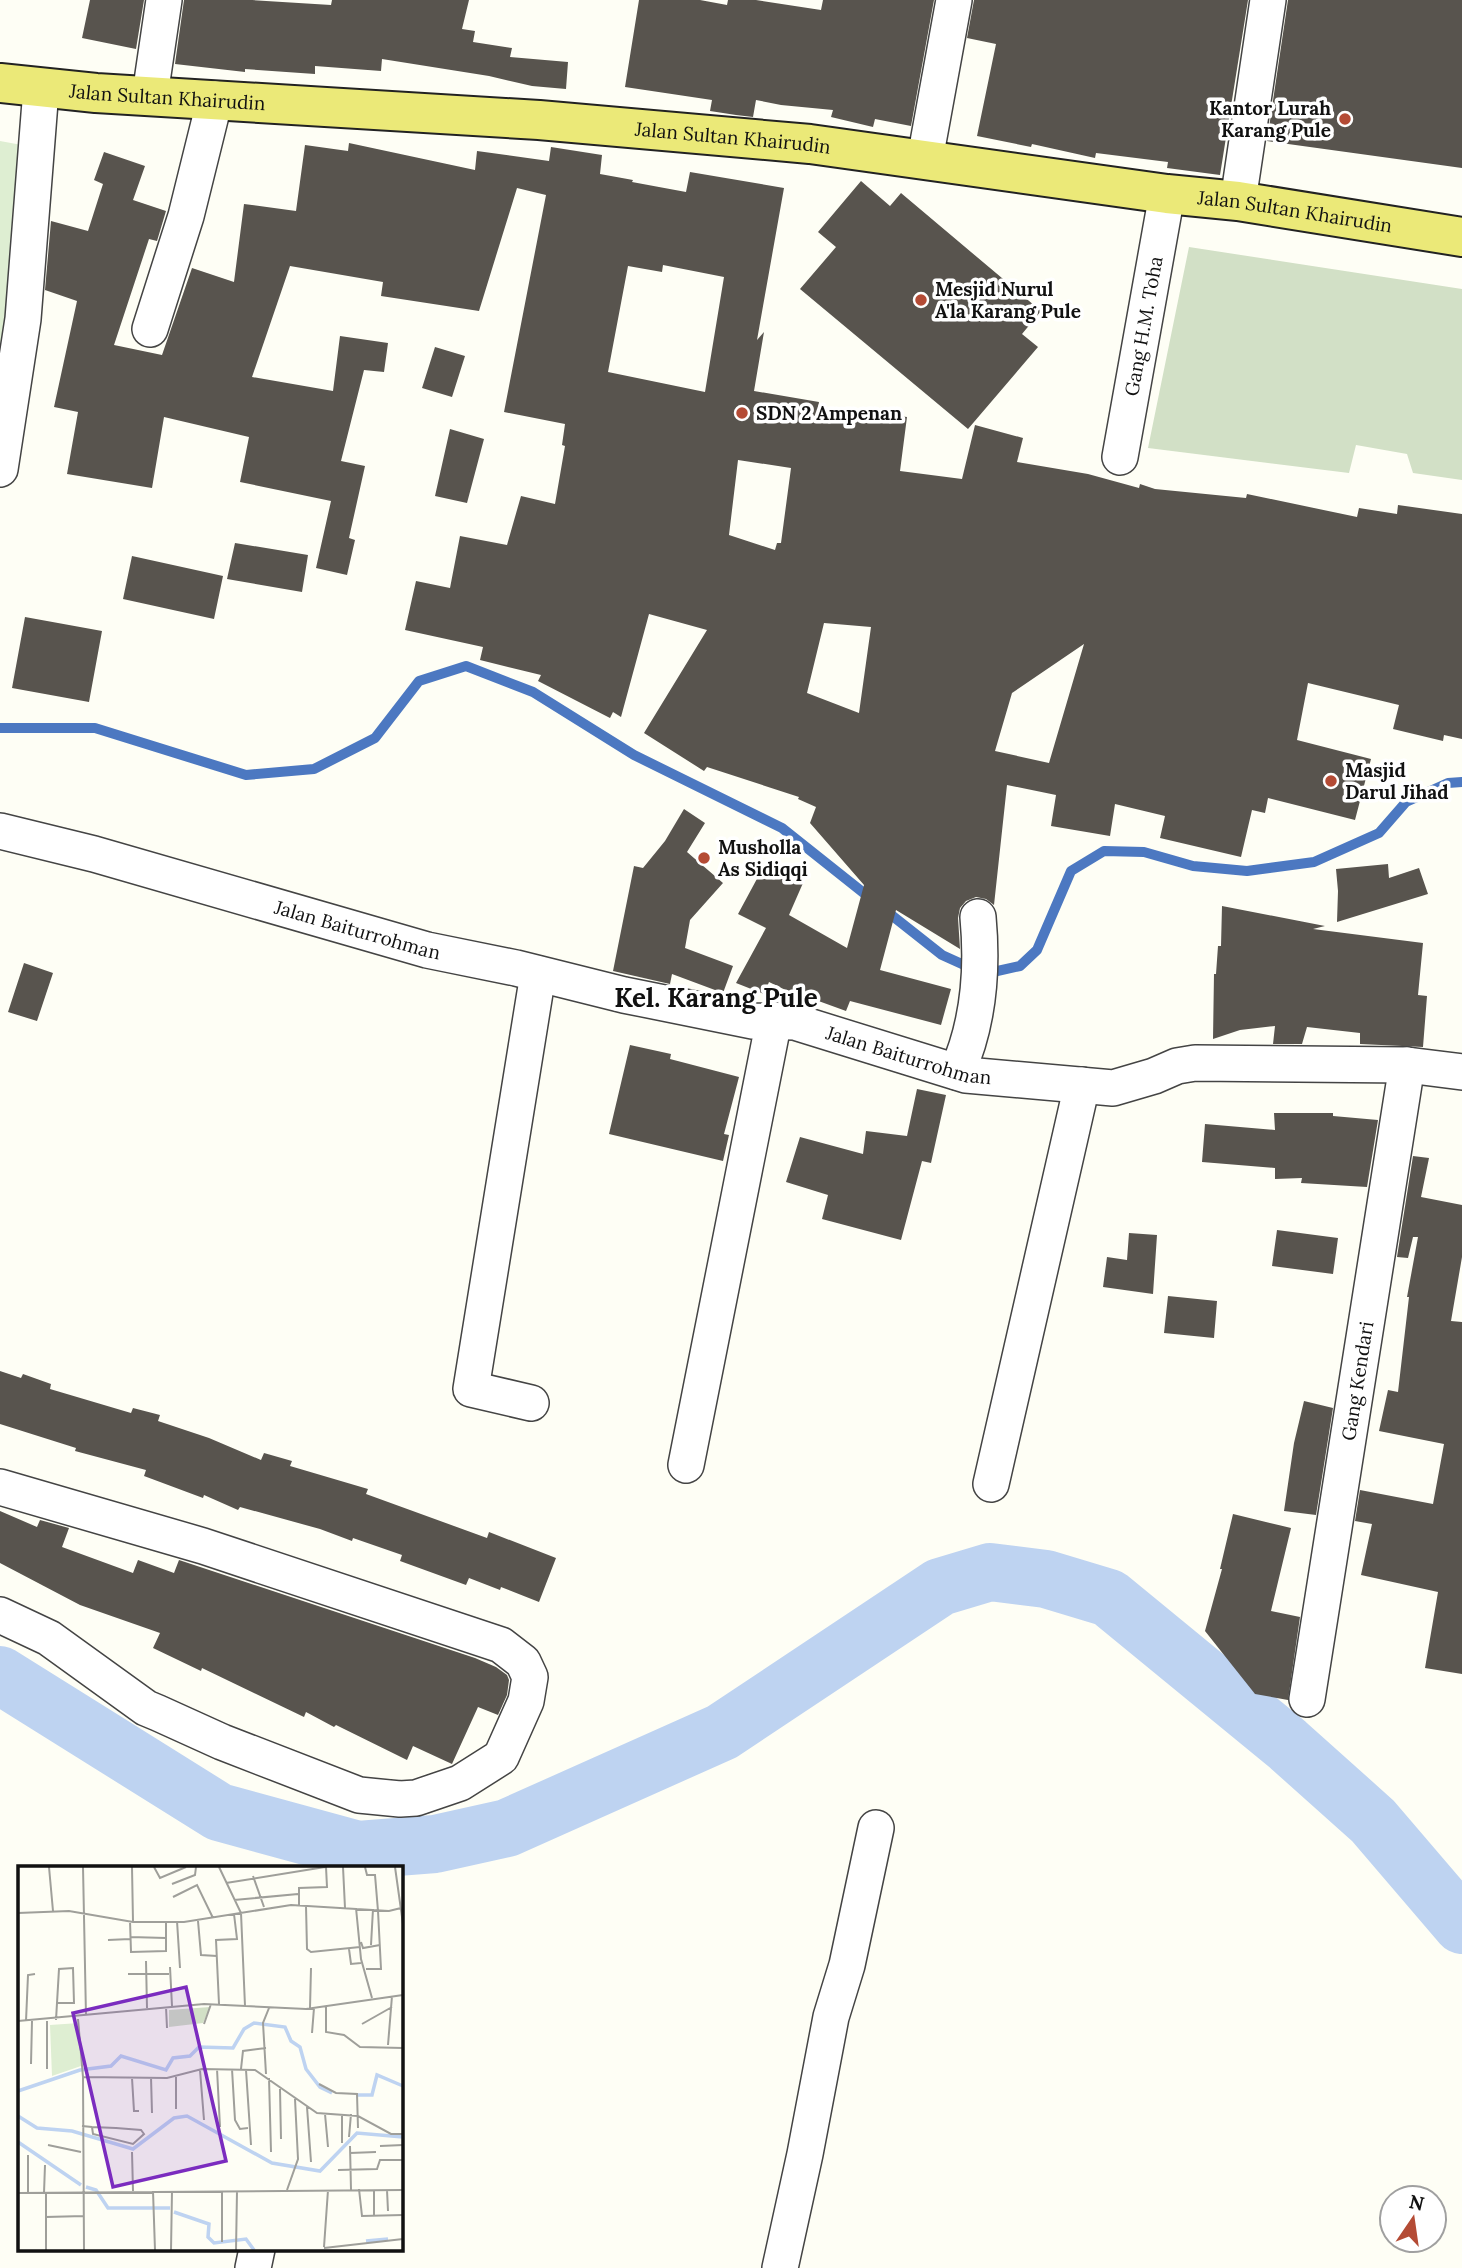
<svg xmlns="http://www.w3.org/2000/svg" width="1462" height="2268" font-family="Lora,serif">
	<rect width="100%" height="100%" fill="#fefef5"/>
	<path fill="#d2e0c6" d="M 1189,247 L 1462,289 L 1462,480 L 1413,473 L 1407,454 L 1356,445 L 1349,473 L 1148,448 Z"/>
	<path fill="#deeed2" d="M 0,141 L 38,148 L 0,374 Z"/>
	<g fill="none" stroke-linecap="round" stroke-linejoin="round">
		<path stroke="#4c78c1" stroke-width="10" d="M 0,728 L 95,728 L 246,775 L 314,769 L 375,738 L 419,681 L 466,666 L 533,692 L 634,755 L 782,828 L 870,898
			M 885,910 L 942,955 L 984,974 L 1020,966 L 1037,950 L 1071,871 L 1104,851 L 1144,852 L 1193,866 L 1247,871 L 1314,862 L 1379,833 L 1406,802 L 1448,783 L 1462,782"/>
		<path stroke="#bed3f1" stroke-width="58" d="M 0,1675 L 219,1812 L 358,1850 L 435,1844 L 507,1828 L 722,1732 L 940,1587 L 990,1572 L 1046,1579 L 1109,1598 L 1287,1744 L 1373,1821 L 1462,1925"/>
	</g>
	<path fill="#58544e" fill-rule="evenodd" d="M 90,0 L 144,0 L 136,49 L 82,38 Z
		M 184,0 L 252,0 L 331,5 L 332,0 L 469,0 L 462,29 L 475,31 L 473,42 L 512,48 L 510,57 L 568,62 L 566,89 L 532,86 L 489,76 L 382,59 L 381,71 L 315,66 L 315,74 L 245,69 L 245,72 L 175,64 Z
		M 639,0 L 700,0 L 727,5 L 728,0 L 756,0 L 821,10 L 823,0 L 934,0 L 911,126 L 875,119 L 873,127 L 831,117 L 833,110 L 781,105 L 756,100 L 753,117 L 736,115 L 710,111 L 712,100 L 625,87 Z
		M 974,0 L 1248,0 L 1220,175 L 1167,168 L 1168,162 L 1096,153 L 1095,158 L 1032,144 L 1031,147 L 977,136 L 996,44 L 967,38 Z
		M 1288,0 L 1462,0 L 1462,168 L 1267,141 Z
		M 349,143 L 475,170 L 477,151 L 549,161 L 551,147 L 602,155 L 600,174 L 633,180 L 632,182 L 686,192 L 690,172 L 784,188 L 757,340 L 764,332 L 754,391 L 819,402 L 818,408 L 877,417 L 877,413 L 907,417 L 900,471 L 962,479 L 975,425 L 1023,438 L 1017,462 L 1088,474 L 1139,488 L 1140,484 L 1155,489 L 1246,498 L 1247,494 L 1357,517 L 1359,508 L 1397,514 L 1398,505 L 1462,514 L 1462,739 L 1444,735 L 1443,741 L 1393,729 L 1399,705 L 1308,683 L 1297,740 L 1371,759 L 1355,820 L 1268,798 L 1265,813 L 1252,810 L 1241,857 L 1160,838 L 1165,816 L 1115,804 L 1110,836 L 1051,826 L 1056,795 L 1007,785 L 994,905 L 986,899 L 976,897 L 966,901 L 960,908 L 958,918 L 960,949 L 896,910 L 880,970 L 951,989 L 941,1025 L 850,1001 L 846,1011 L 802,995 L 800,997 L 769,982 L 764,994 L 736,983 L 766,928 L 738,914 L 765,864 L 803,883 L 789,915 L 847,948 L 864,885 L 810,823 L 816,807 L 798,799 L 799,797 L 707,767 L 704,771 L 644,733 L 707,630 L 649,614 L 621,717 L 613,712 L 610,718 L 538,681 L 541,675 L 480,660 L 483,647 L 405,630 L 416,581 L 450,588 L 460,536 L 507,545 L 521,496 L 555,504 L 565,446 L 562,445 L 565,424 L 504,412 L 546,195 L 517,188 L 479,311 L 381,296 L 383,282 L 290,266 L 252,377 L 333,391 L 340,336 L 388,343 L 384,372 L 364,370 L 341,461 L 365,466 L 349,538 L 355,540 L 347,575 L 316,568 L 331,501 L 240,482 L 249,437 L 164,417 L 152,488 L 67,474 L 78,412 L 54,407 L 77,301 L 45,290 L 51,221 L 88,231 L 103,184 L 94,180 L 104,152 L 145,166 L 133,200 L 166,211 L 157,241 L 149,239 L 114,345 L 162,355 L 192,268 L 234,282 L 244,204 L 296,211 L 305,145 L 348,151 ZM 663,265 L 724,277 L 705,392 L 608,372 L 628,266 L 662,272 ZM 738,460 L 791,468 L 781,543 L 777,543 L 775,550 L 729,535 ZM 824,623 L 871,627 L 859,713 L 807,693 ZM 1084,644 L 1049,763 L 995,751 L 1012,693 Z
		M 861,181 L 890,206 L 901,193 L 1041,311 L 1022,334 L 1038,347 L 968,429 L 800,289 L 836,247 L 818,232 Z
		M 435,347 L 465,356 L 452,397 L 422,388 Z
		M 450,429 L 484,439 L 467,503 L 435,496 Z
		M 235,543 L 308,555 L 302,592 L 227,579 Z
		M 132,556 L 223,576 L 214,619 L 123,599 Z
		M 25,617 L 102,631 L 89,702 L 12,688 Z
		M 684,809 L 705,823 L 687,852 L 723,883 L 690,920 L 685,948 L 733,966 L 723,993 L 672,974 L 670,984 L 613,971 L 634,866 L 643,868 L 665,841 Z
		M 1388,864 L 1389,878 L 1419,868 L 1428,894 L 1337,922 L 1338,891 L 1336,869 Z
		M 1222,906 L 1325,926 L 1313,929 L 1423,943 L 1418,995 L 1427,996 L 1423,1047 L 1360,1044 L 1360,1033 L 1307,1027 L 1302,1044 L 1273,1044 L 1275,1026 L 1240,1030 L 1213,1039 L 1214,974 L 1216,974 L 1218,946 L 1221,946 Z
		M 24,963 L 53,973 L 37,1021 L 8,1012 Z
		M 630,1045 L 671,1054 L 670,1059 L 739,1077 L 724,1134 L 729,1135 L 723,1161 L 609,1134 Z
		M 917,1089 L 946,1095 L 931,1163 L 922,1161 L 901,1240 L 822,1219 L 828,1195 L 786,1182 L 800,1137 L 863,1154 L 866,1131 L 907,1136 Z
		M 1274,1113 L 1333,1113 L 1333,1116 L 1378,1120 L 1367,1187 L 1301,1183 L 1302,1178 L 1275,1179 L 1275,1168 L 1202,1162 L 1205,1124 L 1275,1130 Z
		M 1413,1156 L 1429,1158 L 1421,1197 L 1462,1205 L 1462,1257 L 1451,1321 L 1462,1322 L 1462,1674 L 1425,1668 L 1438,1592 L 1361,1575 L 1372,1524 L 1355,1521 L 1360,1490 L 1433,1504 L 1444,1444 L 1379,1431 L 1388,1390 L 1398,1392 L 1409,1297 L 1407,1297 L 1418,1237 L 1413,1237 L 1408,1258 L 1397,1257 Z
		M 1277,1230 L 1338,1238 L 1333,1274 L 1272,1266 Z
		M 1129,1233 L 1157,1235 L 1153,1294 L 1103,1287 L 1107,1257 L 1127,1260 Z
		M 1168,1296 L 1217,1301 L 1214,1338 L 1164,1333 Z
		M 0,1371 L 21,1378 L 23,1374 L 51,1384 L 50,1389 L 131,1413 L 133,1408 L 160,1415 L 158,1421 L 209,1438 L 261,1460 L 264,1453 L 292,1461 L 290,1466 L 368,1489 L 366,1494 L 487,1538 L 489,1532 L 556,1558 L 539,1602 L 501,1587 L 500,1590 L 469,1578 L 466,1585 L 400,1561 L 402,1555 L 353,1538 L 352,1541 L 320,1529 L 240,1507 L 238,1510 L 204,1495 L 203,1498 L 144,1476 L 146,1470 L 75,1451 L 76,1448 L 0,1424 Z
		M 1304,1401 L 1333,1408 L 1316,1515 L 1284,1511 L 1294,1443 Z
		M 0,1511 L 37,1527 L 40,1520 L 69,1528 L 62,1547 L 133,1573 L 138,1560 L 174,1573 L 179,1560 L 475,1658 L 496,1667 L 507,1675 L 509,1680 L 507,1695 L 498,1715 L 478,1707 L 452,1764 L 413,1746 L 407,1760 L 336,1725 L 334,1727 L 306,1712 L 304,1717 L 202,1668 L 201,1671 L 153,1648 L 160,1633 L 80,1605 L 0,1563 Z
		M 1233,1514 L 1291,1528 L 1271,1611 L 1300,1617 L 1288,1700 L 1255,1694 L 1205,1631 L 1222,1569 L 1220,1569 Z"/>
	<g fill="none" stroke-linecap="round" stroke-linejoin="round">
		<defs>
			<g id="minor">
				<path d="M 150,95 L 164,0"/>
				<path d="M 925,159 L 954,0"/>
				<path d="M 1238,201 L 1268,0"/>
				<path d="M 150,329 L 186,216 L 215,99"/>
				<path id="s1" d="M 1120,457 L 1167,194"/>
				<path d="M 0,469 L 23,319 L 41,89"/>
				<path id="s2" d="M 0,831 L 94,854 L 427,950 L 516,968 L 624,995 L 753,1021 L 795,1022 L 966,1075 L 1113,1088 L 1154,1076 L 1177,1066 L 1195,1063 L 1407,1065 L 1462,1072"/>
				<path d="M 957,1072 C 979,1023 983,971 978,917"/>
				<path d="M 531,1403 L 471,1389 L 538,974"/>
				<path d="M 686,1465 L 774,1020"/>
				<path d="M 991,1484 L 1082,1085"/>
				<path d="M 0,1487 L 203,1546 L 501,1645 L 523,1662 L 530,1677 L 526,1701 L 501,1757 L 460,1783 L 416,1798 L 400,1799 L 359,1795 L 222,1742 L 158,1713 L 146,1708 L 49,1638 L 0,1615"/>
				<path id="s3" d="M 1307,1699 L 1407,1065"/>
				<path d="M 253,2268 L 257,2249"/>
				<path d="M 780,2268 L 805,2154 L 831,2017 L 847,1965 L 876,1828"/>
			</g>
			<g id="major">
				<path id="s4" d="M 0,83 L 96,93 L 539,120 L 810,144 L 1167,194 L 1238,201 L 1462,237"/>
			</g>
		</defs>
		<use href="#minor" stroke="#444" stroke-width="38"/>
		<use href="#major" stroke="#222" stroke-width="42"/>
		<use href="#minor" stroke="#fff" stroke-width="35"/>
		<use href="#major" stroke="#ebe978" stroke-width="38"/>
	</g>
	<g fill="#b44b35" stroke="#fff" stroke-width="2.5">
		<circle cx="1345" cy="119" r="7"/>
		<circle cx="921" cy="300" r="7"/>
		<circle cx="742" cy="413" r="7"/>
		<circle cx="1331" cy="781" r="7"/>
		<circle cx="704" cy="858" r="7"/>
	</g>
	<g text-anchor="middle" stroke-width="7" stroke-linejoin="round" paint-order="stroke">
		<g font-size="19" fill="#111" stroke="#fff">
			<text dy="7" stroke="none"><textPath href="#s4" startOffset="168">Jalan Sultan Khairudin</textPath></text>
			<text dy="7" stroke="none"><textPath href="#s4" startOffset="735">Jalan Sultan Khairudin</textPath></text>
			<text dy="7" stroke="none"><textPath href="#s4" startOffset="1302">Jalan Sultan Khairudin</textPath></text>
			<text dy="7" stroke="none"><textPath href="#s1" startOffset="133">Gang H.M. Toha</textPath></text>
			<text dy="7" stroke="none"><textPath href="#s2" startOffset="371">Jalan Baiturrohman</textPath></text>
			<text dy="7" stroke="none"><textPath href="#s2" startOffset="938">Jalan Baiturrohman</textPath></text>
			<text dy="7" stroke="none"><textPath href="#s3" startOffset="322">Gang Kendari</textPath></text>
		</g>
		<g font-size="19" font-weight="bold" fill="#111" stroke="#fff" text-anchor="start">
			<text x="1331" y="115" text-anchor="end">Kantor Lurah<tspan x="1331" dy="22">Karang Pule</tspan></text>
			<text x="935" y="296">Mesjid Nurul<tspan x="935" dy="22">A'la Karang Pule</tspan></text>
			<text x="756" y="420">SDN 2 Ampenan</text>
			<text x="1345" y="777">Masjid<tspan x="1345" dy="22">Darul Jihad</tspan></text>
			<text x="718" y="854">Musholla<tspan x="718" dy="22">As Sidiqqi</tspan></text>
		</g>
		<g font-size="26" font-weight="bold" fill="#111" stroke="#fff">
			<text x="716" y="1007">Kel. Karang Pule</text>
		</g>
	</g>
	<g transform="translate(18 1866)">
		<rect width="385" height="385" fill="#fefef5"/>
		<path d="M 192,141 L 185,157 L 151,161 L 151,144 Z" fill="#d2e0c6"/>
		<path d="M 61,157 L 63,200 L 34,210 L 32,159 Z" fill="#deeed2"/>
		<path fill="none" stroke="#bed3f1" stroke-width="3.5" d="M 0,225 L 62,204 L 93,200 L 103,190 L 148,204 L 155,192 L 172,190 L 181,181 L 215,182 L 226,163 L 236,157 L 267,161 L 273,175 L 282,181 L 288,203 L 302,221 L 314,227M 340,229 L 354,229 L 359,209 L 385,220M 0,250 L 19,262 L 54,265 L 115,283 L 156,252 L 169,250 L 254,297 L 302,305 L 339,267 L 385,271M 0,276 L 63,319M 68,321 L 78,324 L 90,342 L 152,342M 156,346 L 191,358 L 190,371 L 196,377 L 228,373 L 236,384M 348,375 L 370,373"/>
		<path fill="none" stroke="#9f9f9a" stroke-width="2" d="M 31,1 L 35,45M 65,1 L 68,150M 114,1 L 115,56M 136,1 L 142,12 L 168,1M 201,1 L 223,47 L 227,140M 325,1 L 327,42M 347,1 L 349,9 L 357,9 L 360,45M 377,1 L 385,58M 235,10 L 246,41M 208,17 L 307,1M 154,18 L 177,9 L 178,1M 155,31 L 179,19 L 195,52M 216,34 L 280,28M 281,39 L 281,22 L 309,21 L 308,1M 288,40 L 289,83 L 293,86 L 342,81M 338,42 L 343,93 L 354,132M 0,47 L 51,45 L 115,56 L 166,56 L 273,39 L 371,45 L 383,42M 112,55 L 113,86 L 148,85 L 148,57M 159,55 L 162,102M 180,55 L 183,89 L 199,90M 112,71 L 148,72M 90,74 L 112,73M 343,76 L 345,82 L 362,79M 353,79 L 355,43M 331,83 L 333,98 L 343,97M 128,95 L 129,142M 152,101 L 154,140M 348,103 L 363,103 L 360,45M 110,108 L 151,108M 201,138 L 198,74 L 219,73 L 216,48M 148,141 L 149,162M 308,141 L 308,166 L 326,169 L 342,181 L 385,182M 292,142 L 293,102M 60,153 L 65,211 L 66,384M 38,154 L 41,103 L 55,102 L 56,137 L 39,137M 0,155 L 186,138 L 288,143 L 385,129M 8,155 L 10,109 L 17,108M 186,158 L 193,138M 344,158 L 374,141M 294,167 L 296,142M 370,179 L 374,130M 13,198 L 14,155M 29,203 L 29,155M 199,203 L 202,261M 214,203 L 217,254 L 222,263 L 230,262M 223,203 L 225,185 L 248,182M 182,204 L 186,254M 228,204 L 233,279M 248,208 L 245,157 L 251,142M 65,211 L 149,212 L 184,203 L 237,204 L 299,247 L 340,250 L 373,268 L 385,268M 133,211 L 134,247M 158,211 L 158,243M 114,212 L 116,245 L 121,245M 251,212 L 253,286M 301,218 L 318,227 L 339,228 L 340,262M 262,223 L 263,273M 289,241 L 293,296M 307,248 L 310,281M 64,260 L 74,261 L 98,262 L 123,264 L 126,268 L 115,278 L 75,268 L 74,261M 331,271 L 333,248M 324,277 L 324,248M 30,279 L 63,286M 332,280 L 333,324M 362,280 L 385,279M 114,286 L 115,325M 332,287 L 358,286M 320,304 L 359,303 L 362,294 L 385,294M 341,323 L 344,350 L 385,349M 269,324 L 280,293 L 277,233M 369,324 L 370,345M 135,325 L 137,384M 204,325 L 204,376M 0,327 L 385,324M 10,327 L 10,289M 26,327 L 27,299M 28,327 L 28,351M 356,350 L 356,324M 306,381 L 310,324M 306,382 L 385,373M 28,384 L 28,351 L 66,350M 153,384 L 154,325M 218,384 L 219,325"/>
		<path fill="#7b2cbf" fill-opacity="0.15" stroke="#7b2cbf" stroke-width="3.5" d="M 168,121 L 208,295 L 95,321 L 55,147 Z"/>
		<rect width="385" height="385" fill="none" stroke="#111" stroke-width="3.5"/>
	</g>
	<g transform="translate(1413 2219) rotate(13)"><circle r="33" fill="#ffffff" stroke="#a0a0a0" stroke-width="2"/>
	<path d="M0-5L12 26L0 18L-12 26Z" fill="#b44b35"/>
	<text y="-10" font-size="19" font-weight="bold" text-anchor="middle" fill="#111111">N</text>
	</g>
</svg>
